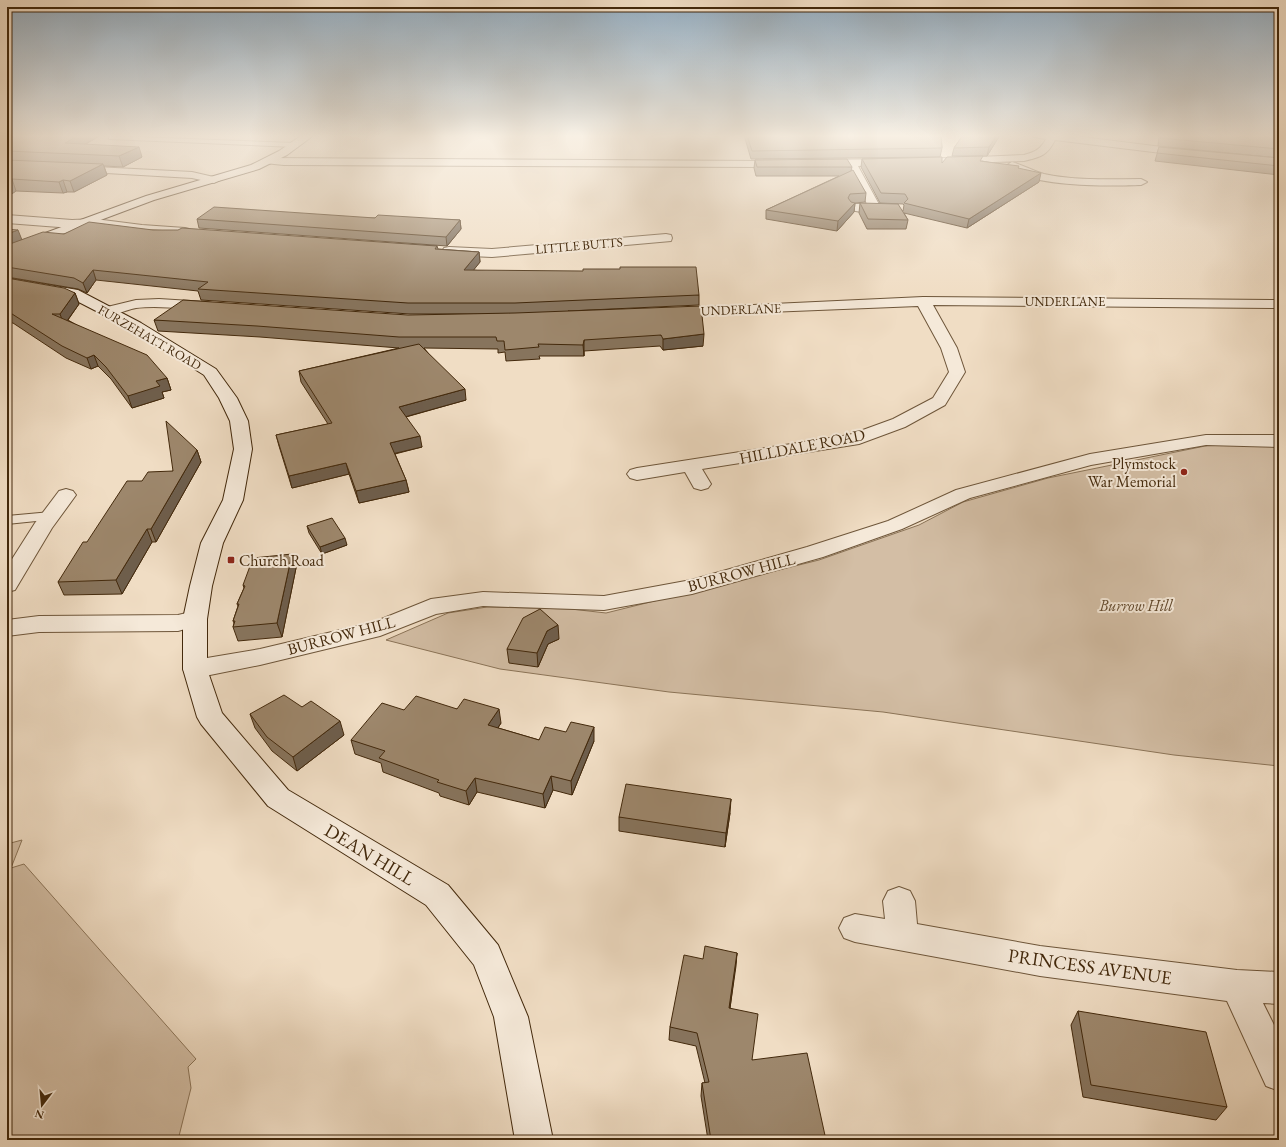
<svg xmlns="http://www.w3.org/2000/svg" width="1286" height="1147" font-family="'EB Garamond',serif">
	<rect width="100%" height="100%" fill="#f0ddc4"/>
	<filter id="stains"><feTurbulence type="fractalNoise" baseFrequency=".005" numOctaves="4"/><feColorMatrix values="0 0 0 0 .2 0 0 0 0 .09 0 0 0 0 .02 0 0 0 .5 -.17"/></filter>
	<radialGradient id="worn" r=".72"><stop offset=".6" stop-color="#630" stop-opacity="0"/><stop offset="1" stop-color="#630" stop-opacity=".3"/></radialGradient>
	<path fill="#d3bea5" stroke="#8b7458" d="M 1238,444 L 1279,446 L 1279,766 L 1174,755 L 883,712 L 669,692 L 500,669 L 386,640 L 448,613 L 487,607 L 571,609 L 606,613 L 819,560 L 919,525 L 963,502 L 1048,478 L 1210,445 Z
		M 22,840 L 11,868 L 24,864 L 196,1059 L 188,1067 L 191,1088 L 178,1140 L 7,1140 L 7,844 Z"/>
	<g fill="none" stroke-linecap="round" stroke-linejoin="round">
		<defs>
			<path id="lane" d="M 111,136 L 295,143 L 298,145 L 295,147 L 109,139 L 109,137 Z
				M 51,512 L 56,513 L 57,516 L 56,519 L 7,524 L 7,516 Z"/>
			<path id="street" d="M 1033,135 L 1066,135 L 1186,150 L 1191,153 L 1186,156 L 1055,140 C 1047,156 1040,157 1024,161 L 858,166 L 881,208 L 879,211 C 871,213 859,212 850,210 L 848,207 L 850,204 L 867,204 L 847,166 L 820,166 L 815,163 L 820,160 L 955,158 L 1024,155 C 1035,152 1041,149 1046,139 L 1034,137 Z
				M 268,158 L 784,161 L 789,164 L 784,167 L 284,165 L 264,163 L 263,161 L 264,159 Z
				M 1012,162 C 1023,165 1033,171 1044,174 C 1076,181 1109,179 1141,179 L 1147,182 L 1141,185 C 1113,186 1024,188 1007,165 Z
				M 76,166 L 192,172 L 218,178 L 220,180 L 214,183 L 192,178 L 72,171 L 71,169 L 72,167 Z
				M 7,215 L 72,220 L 95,219 L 142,225 L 185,228 L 189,229 L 191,232 L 189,235 L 185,236 L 142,233 L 95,227 L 72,228 L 7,223 Z
				M 666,234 L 671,235 L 672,238 L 671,241 L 492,257 L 449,255 L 444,254 L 442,251 L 444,248 L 449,247 L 492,249 Z
				M 923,297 L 1279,300 L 1279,308 L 933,305 L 957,348 L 965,372 L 945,405 L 905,427 L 859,444 L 702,469 L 711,484 L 708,488 L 701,490 L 694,488 L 685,472 L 637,480 L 630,478 L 627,474 L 630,470 L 637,468 L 849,435 L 893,419 L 933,398 L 949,372 L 941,348 L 918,306 L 670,316 L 665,315 L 663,312 L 665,309 Z
				M 159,299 L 207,302 L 212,303 L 214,306 L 212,309 L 207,310 C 184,309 159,305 136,308 C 125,310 114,317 103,314 L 101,311 L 103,308 L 136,300 Z
				M 1206,435 L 1279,435 L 1279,447 L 1206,445 L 1091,465 L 970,498 L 902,529 L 823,557 L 692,594 L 604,610 L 483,606 L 436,614 L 380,636 L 260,665 L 195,678 L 186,675 L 183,669 L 186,663 L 195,660 L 260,649 L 374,622 L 431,599 L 483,592 L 604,596 L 691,580 L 807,547 L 888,521 L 956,490 L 1090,454 Z
				M 66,489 L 73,491 L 76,495 L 52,528 L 15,590 L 7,592 L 7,567 L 35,523 L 59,491 Z
				M 195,611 L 203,614 L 207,619 L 203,624 L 178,631 L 39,632 L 7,636 L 7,620 L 39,616 L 178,615 Z
				M 899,887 L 910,891 L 915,901 L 917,924 L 1040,946 L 1237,970 L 1279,972 L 1279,1004 L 1263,1003 L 1279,1035 L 1279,1091 L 1266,1086 L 1227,1001 L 1040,976 L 855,942 L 844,938 L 839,928 L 844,918 L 855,914 L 885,919 L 883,901 L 888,891 Z"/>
			<path id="secondary" d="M 302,135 L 314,135 L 287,155 L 259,169 L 154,200 L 7,255 L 7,247 L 146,196 L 251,165 L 279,151 Z
				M 7,278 L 78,290 L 141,323 L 216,369 L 237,398 L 248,421 L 252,449 L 243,500 L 223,543 L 212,586 L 207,619 L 207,669 L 222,713 L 288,790 L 448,885 L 498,945 L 528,1017 L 553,1140 L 515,1140 L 494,1017 L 474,965 L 426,905 L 268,806 L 201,724 L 197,717 L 183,669 L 183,619 L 190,586 L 201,543 L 223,500 L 234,449 L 230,421 L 219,398 L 204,375 L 131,329 L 69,297 L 7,286 Z"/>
		</defs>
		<use href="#lane" stroke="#6e563a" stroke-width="2"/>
		<use href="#street" stroke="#6e563a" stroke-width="2"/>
		<use href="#secondary" stroke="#43290c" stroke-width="2"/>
		<use href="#lane" fill="#f5e9d9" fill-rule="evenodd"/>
		<use href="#street" fill="#f5e9d9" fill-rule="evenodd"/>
		<use href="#secondary" fill="#f5e9d9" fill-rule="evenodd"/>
	</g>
	<path fill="#87745d" stroke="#43290c" d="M 7,135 L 101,135 L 86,144 L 142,157 L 123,167 L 104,166 L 107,175 L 74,192 L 67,192 L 63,193 L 16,191 L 7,197 Z
		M 744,135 L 941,135 L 942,148 L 940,157 L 751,159 Z
		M 963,135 L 1000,135 L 987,156 L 952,156 L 954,148 Z
		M 1159,135 L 1279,135 L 1279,158 L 1158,146 Z
		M 1159,147 L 1279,158 L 1279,175 L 1155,161 Z
		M 862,159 L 942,163 L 982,161 L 1018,168 L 1039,182 L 967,228 L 904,213 L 908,220 L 906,229 L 867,229 L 859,213 L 860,203 L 903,211 L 904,205 L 903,204 L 880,203 L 861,167 Z
		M 755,160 L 852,167 L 851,171 L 866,193 L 865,202 L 855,203 L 854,212 L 837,231 L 766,219 L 766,210 L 839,176 L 756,176 L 754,168 Z
		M 375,218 L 460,220 L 461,229 L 447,246 L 199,228 L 197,219 Z
		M 7,229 L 22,240 L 64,234 L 153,230 L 437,246 L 438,249 L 479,252 L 480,262 L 473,270 L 699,295 L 699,305 L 568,311 L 703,346 L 663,350 L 660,346 L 584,351 L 584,356 L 539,356 L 540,359 L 506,361 L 505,352 L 498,353 L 498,349 L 424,348 L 466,400 L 406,417 L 422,447 L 395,454 L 406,480 L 409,492 L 359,503 L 349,474 L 292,488 L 279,446 L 276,435 L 328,424 L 301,382 L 299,371 L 399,348 L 260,337 L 158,331 L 154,320 L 510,314 L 410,314 L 201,300 L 198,291 L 96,280 L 87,293 L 78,289 L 7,277 Z
		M 7,278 L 75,293 L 79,304 L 68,320 L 167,378 L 171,390 L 162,392 L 164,398 L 132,408 L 111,379 L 98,366 L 91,369 L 66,358 L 13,323 L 7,323 Z
		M 197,450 L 201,462 L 156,542 L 152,542 L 122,594 L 64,595 L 58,582 L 142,481 L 173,471 Z
		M 307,526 L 347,545 L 322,554 L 309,533 Z
		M 292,554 L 296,568 L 282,637 L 238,641 L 233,627 L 234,623 L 233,621 L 238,606 L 237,604 L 244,588 L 243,585 Z
		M 559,639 L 548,644 L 538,667 L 509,663 L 507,649 Z
		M 302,707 L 344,735 L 297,771 L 272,751 L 255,728 L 250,714 Z
		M 457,709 L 501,723 L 498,728 L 539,740 L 594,741 L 572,795 L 553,790 L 545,808 L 477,792 L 469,805 L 440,796 L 439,793 L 383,772 L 381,763 L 355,754 L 351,740 L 404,710 Z
		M 730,813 L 725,847 L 619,831 L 619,817 Z
		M 737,953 L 730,1008 L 752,1060 L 826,1140 L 708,1140 L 701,1096 L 702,1083 L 705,1083 L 696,1046 L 669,1040 L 670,1027 L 703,959 Z
		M 1078,1011 L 1227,1107 L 1216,1120 L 1083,1097 L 1071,1025 Z"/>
	<path fill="#6e5e4c" stroke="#43290c" d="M 79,135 L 101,135 L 69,153 L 65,143 Z
		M 997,135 L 1000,135 L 987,156 L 989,147 Z
		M 139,147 L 142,157 L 123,167 L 119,156 Z
		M 103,164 L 107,175 L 74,192 L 70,181 Z
		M 1041,173 L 1039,182 L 967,228 L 969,219 Z
		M 12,179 L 16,191 L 7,197 L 7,182 Z
		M 63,180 L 67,192 L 63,193 L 59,182 Z
		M 855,203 L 854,212 L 837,231 L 838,221 Z
		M 460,220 L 461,229 L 447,246 L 446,237 Z
		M 18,230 L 22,240 L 7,246 L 7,234 Z
		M 479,252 L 480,262 L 465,281 L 464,270 Z
		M 93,270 L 96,280 L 87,293 L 83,283 Z
		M 75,293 L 79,304 L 64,325 L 60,314 Z
		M 704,334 L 703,346 L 663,350 L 663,339 Z
		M 584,340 L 584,356 L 583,345 Z
		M 94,355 L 98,366 L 91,369 L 87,358 Z
		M 167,378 L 171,390 L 162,392 L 164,398 L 132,408 L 128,396 L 156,381 Z
		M 465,389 L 466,400 L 401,418 L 399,407 Z
		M 420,436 L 422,447 L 392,454 L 390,443 Z
		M 197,450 L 201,462 L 156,542 L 151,529 Z
		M 346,463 L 349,474 L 292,488 L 289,476 Z
		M 406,480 L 409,492 L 359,503 L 356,491 Z
		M 147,529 L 152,542 L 122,594 L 116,580 Z
		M 345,538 L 347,545 L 322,554 L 320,547 Z
		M 292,554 L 296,568 L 282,637 L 277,623 Z
		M 558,625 L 559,639 L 548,644 L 538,667 L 537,653 L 547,631 Z
		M 499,709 L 501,723 L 490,739 L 488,725 Z
		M 340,721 L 344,735 L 297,771 L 293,757 Z
		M 594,727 L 594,741 L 572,795 L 571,781 Z
		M 551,776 L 553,790 L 545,808 L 543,794 Z
		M 475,778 L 477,792 L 469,805 L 466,791 Z
		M 731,799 L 730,813 L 725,847 L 726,833 Z
		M 737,953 L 736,966 L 728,1022 L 729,1008 Z"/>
	<path fill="#9d876c" stroke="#43290c" d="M 7,135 L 79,135 L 65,143 L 139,147 L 119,156 L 7,151 Z
		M 747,135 L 941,135 L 942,148 L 752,151 Z
		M 963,135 L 997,135 L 989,147 L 954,148 Z
		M 1160,135 L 1279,135 L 1279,149 L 1160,138 Z
		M 1159,147 L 1279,158 L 1279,166 L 1157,153 Z
		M 983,156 L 980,161 L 1019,166 L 1018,168 L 1041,173 L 969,219 L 904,203 L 908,199 L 905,194 L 881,193 L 862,159 L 942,157 L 942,163 L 947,157 Z
		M 847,159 L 852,167 L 757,167 L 755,160 Z
		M 7,160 L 103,164 L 70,181 L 63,180 L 59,182 L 12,179 L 7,182 Z
		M 853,170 L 866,193 L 850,194 L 848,198 L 851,202 L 855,203 L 838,221 L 766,210 Z
		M 860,203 L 898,204 L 908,220 L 868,219 Z
		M 214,207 L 375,218 L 378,215 L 460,220 L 446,237 L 197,219 Z
		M 89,222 L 153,230 L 178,230 L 182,228 L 437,246 L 435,249 L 479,252 L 464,270 L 583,271 L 583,269 L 620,269 L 620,267 L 696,267 L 699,295 L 515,303 L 408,303 L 198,289 L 208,282 L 93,270 L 83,283 L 74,278 L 7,267 L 7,245 L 43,232 L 64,234 Z
		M 7,229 L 18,230 L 7,234 Z
		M 7,278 L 64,288 L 75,293 L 60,314 L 52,314 L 147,355 L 167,378 L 156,381 L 160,386 L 128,396 L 106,367 L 94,355 L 87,358 L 62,346 L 9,312 L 7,312 Z
		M 183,300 L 408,315 L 515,313 L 701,306 L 704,334 L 663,339 L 661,335 L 584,340 L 583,345 L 538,344 L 539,347 L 505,350 L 504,341 L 497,341 L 496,337 L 399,337 L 257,326 L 154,320 Z
		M 419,344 L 465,389 L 399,407 L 420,436 L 390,443 L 406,480 L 356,491 L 346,463 L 289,476 L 276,435 L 332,423 L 299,371 Z
		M 166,421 L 197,450 L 151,529 L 147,529 L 116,580 L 58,582 L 83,542 L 87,542 L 127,481 L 142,481 L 148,472 L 173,471 Z
		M 332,518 L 345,538 L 320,547 L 307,526 Z
		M 292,554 L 277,623 L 233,627 L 235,621 L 233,621 L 239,604 L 237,604 L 245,586 L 243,585 L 253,558 Z
		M 540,609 L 558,625 L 547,631 L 537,653 L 507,649 L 523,618 Z
		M 284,695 L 302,707 L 311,701 L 340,721 L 293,757 L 267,737 L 250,714 Z
		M 416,696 L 457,709 L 464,699 L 499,709 L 488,725 L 539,740 L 545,727 L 566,732 L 571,722 L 594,727 L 571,781 L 551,776 L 543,794 L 475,778 L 466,791 L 437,782 L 439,780 L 379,758 L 385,751 L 351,740 L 382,703 L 404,710 Z
		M 626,784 L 731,799 L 726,833 L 619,817 Z
		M 705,946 L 737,953 L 729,1008 L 758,1014 L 752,1060 L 807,1053 L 826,1140 L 711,1140 L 702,1083 L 709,1082 L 697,1033 L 670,1027 L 684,955 L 703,959 Z
		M 1078,1011 L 1206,1032 L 1227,1107 L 1091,1085 Z"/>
	<linearGradient id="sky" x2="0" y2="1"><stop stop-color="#93acc0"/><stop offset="0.46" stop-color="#f8f0e4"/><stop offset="1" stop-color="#f8f0e4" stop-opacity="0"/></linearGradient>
	<rect width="1286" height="296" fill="url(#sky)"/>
	<g fill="#8f2418" stroke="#f5e9d9" stroke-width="1.5">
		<circle cx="1184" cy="472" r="4"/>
		<rect x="227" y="556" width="8" height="8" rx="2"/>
	</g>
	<g text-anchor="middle" stroke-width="4" stroke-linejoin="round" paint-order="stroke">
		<g font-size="13" fill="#43290c" stroke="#f5e9d9">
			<text transform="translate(579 245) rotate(-5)" y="5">LITTLE BUTTS</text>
			<text x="1065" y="306">UNDERLANE</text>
			<text transform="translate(741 309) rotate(-2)" y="5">UNDERLANE</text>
			<text transform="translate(150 337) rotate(30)" y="5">FURZEHATT ROAD</text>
		</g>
		<g font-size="16" fill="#43290c" stroke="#f5e9d9">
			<text transform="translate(802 446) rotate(-11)" y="6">HILLDALE ROAD</text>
			<text transform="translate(741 572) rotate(-15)" y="6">BURROW HILL</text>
			<text transform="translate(341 635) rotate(-15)" y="6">BURROW HILL</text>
		</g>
		<g font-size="16" fill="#43290c" stroke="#f5e9d9" text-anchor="end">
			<text x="1176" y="469">Plymstock<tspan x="1176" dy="18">War Memorial</tspan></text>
			<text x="239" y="566" text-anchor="start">Church Road</text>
		</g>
		<g font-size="16" font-style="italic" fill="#60472b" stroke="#f5e9d9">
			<text x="1136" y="611">Burrow Hill</text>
		</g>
		<g font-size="19" fill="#43290c" stroke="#f5e9d9">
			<text transform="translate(370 854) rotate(31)" y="7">DEAN HILL</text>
			<text transform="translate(1090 966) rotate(8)" y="7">PRINCESS AVENUE</text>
		</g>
	</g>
	<rect width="1286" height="1147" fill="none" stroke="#f0ddc4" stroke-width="24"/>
	<rect x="8" y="8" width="1270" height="1131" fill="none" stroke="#43290c" stroke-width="2"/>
	<rect x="12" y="12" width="1262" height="1123" fill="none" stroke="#43290c"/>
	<g transform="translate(42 1105) rotate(196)" stroke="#f5e9d9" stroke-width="3" paint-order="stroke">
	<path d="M0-3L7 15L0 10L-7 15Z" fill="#43290c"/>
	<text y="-6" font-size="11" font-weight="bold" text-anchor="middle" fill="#43290c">N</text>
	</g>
	<rect width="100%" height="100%" filter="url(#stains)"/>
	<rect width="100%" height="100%" fill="url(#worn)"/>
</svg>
